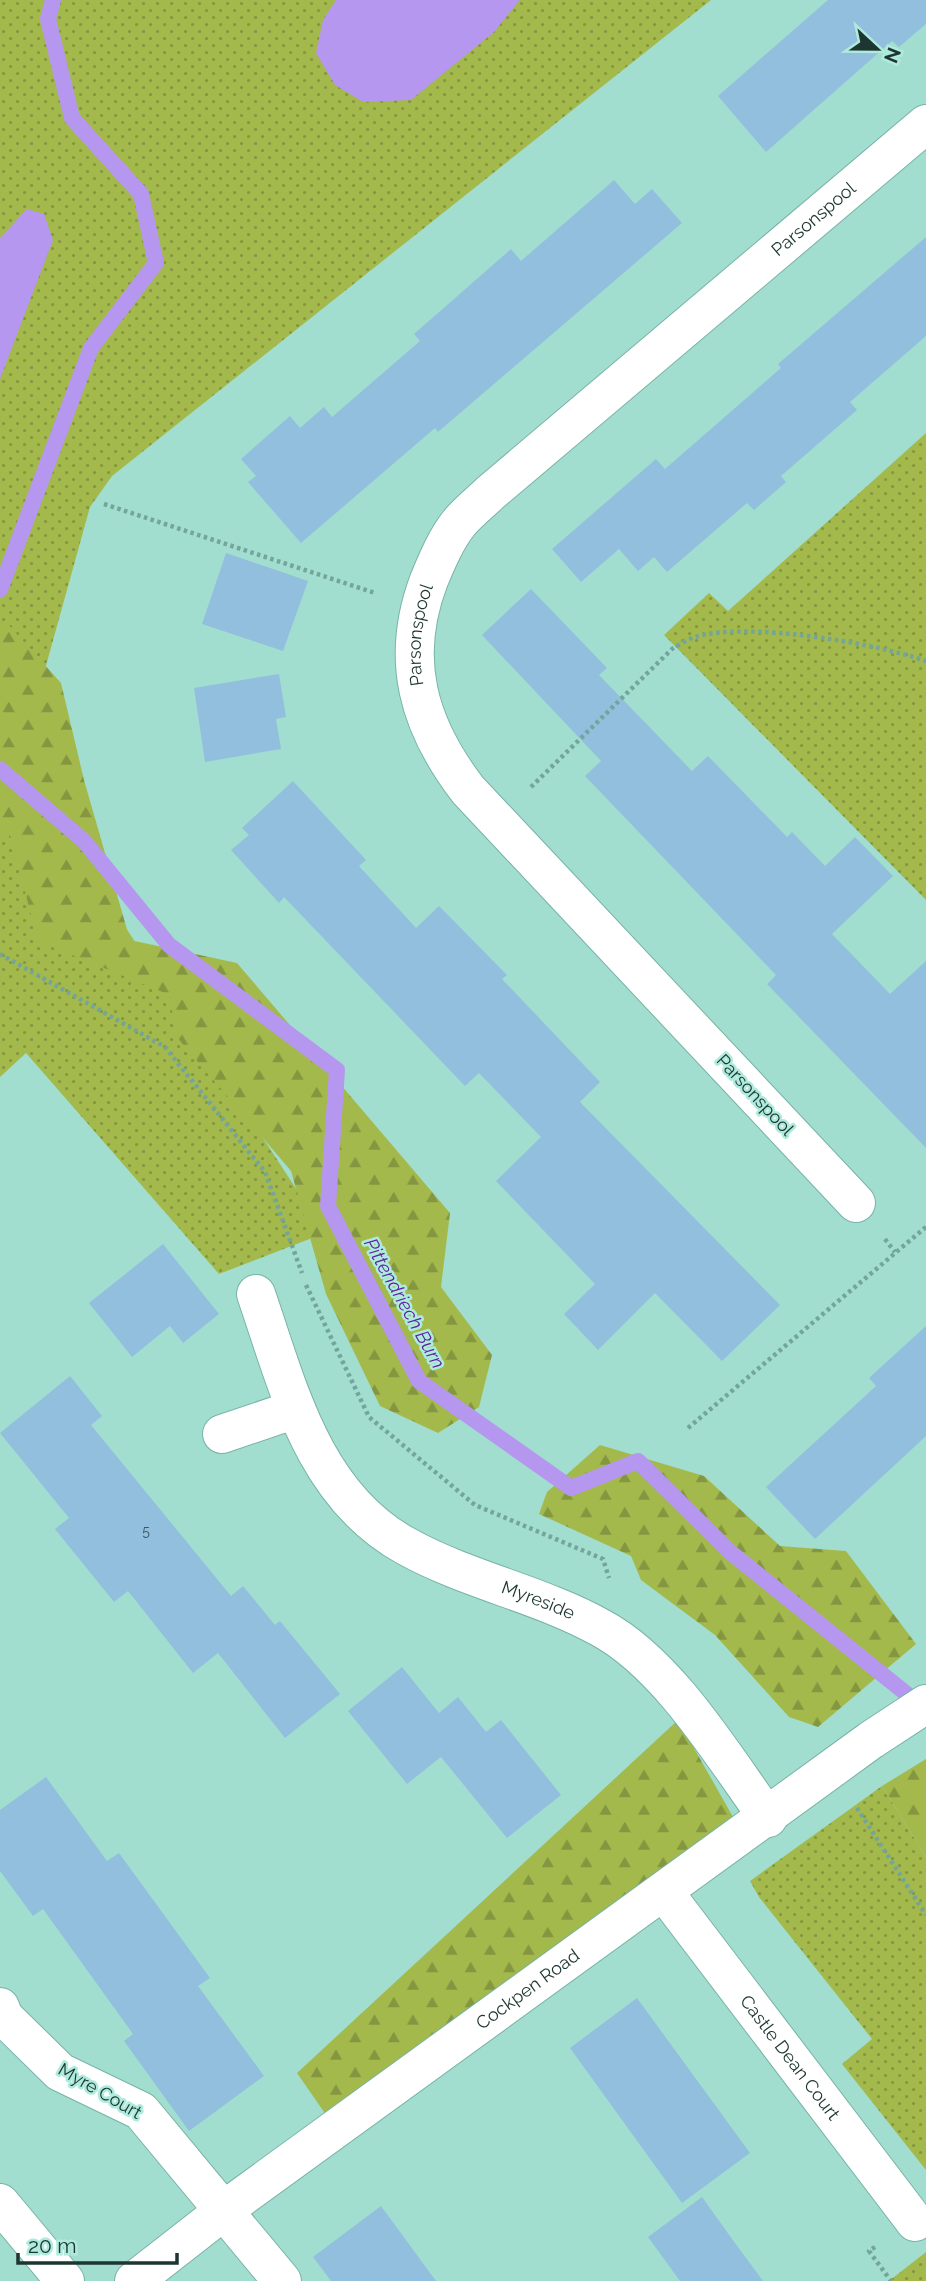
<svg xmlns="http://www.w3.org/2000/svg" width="926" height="2281" font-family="Raleway,sans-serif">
	<defs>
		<pattern id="grass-dots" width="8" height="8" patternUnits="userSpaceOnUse" patternTransform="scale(1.75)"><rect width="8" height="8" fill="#a3b94c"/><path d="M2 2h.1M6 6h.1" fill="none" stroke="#849740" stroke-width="1.8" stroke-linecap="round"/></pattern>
		<pattern id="forest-firs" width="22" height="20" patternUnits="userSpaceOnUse" patternTransform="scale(1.75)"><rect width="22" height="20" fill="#a3b94c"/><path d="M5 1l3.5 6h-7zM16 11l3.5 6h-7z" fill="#849740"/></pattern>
	</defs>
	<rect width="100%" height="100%" fill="#a1ded0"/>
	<path fill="url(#grass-dots)" d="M 0,0 L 711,0 L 112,476 L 90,507 L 37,698 L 126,928 L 325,1233 L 219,1274 L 26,1053 L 0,1077 Z
		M 926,433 L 926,900 L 664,635 L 709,593 L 728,611 Z
		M 882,1786 L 926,1857 L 926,2170 L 842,2064 L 872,2039 L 759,1897 L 750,1881 Z
		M 926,2252 L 926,2281 L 889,2281 Z"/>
	<path fill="url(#forest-firs)" d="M 0,622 L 7,623 L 61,683 L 84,780 L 130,940 L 237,963 L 450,1213 L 441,1287 L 492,1355 L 479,1407 L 438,1433 L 380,1406 L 326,1294 L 291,1171 L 175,1035 L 170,995 L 38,941 L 10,835 L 0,830 Z
		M 600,1445 L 704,1476 L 780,1546 L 846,1551 L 916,1644 L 818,1727 L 789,1717 L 715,1635 L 641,1580 L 631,1556 L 539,1514 L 547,1492 Z
		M 678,1720 L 737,1824 L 331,2122 L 297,2073 Z
		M 926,1759 L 926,1857 L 882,1786 Z"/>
	<path fill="#b697f0" d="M 336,0 L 520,0 L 494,32 L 411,100 L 363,102 L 335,85 L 316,53 L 323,20 Z
		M 27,209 L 44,214 L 53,240 L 0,379 L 0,238 Z"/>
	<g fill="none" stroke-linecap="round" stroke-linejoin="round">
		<path stroke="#b697f0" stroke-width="16" d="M 0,590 L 91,348 L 156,263 L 141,194 L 72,118 L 48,19 L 53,0
			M 0,769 L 84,841 L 169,945 L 337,1070 L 328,1206 L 419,1381 L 571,1488 L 638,1461 L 730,1552 L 923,1707"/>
	</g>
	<path fill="#92bfde" d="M 828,0 L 926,0 L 926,24 L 899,47 L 892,41 L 766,152 L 718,96 Z
		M 614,180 L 635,204 L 652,189 L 682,223 L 438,432 L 435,428 L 301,543 L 248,482 L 256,476 L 241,459 L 290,416 L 300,428 L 324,407 L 332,417 L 420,341 L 414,334 L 511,249 L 521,261 Z
		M 926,237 L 926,336 L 850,402 L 857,410 L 781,476 L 786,482 L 754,510 L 747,503 L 667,572 L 654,557 L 638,571 L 619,549 L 581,582 L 552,549 L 656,459 L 665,469 L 781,368 L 778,364 Z
		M 226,553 L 308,581 L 283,651 L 202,624 Z
		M 531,589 L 607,668 L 599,675 L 692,771 L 708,756 L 787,837 L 792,832 L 825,866 L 855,837 L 893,876 L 832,934 L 890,994 L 926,961 L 926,1148 L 767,984 L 776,975 L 585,776 L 601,761 L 482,635 Z
		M 279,674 L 286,717 L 276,719 L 281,749 L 205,762 L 194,688 Z
		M 293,781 L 366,860 L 359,866 L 416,928 L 439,906 L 507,975 L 502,979 L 600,1082 L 580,1102 L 780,1305 L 722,1361 L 655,1293 L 598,1350 L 564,1314 L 595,1284 L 496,1181 L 541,1137 L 479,1073 L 465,1086 L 284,897 L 279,903 L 231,850 L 249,835 L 242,828 Z
		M 163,1244 L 219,1314 L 183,1343 L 170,1326 L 132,1357 L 89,1303 Z
		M 926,1326 L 926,1436 L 815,1539 L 766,1487 L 876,1386 L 869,1378 Z
		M 70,1376 L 102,1416 L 91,1425 L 231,1596 L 243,1586 L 275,1625 L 280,1621 L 340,1694 L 285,1738 L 218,1653 L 193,1673 L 128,1591 L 114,1602 L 55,1529 L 69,1518 L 0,1433 Z
		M 402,1667 L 439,1713 L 458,1697 L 486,1732 L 501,1720 L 561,1795 L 507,1838 L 441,1757 L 407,1784 L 348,1711 Z
		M 46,1777 L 107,1861 L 119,1853 L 210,1978 L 198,1986 L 264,2076 L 189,2131 L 124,2041 L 133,2034 L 43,1909 L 33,1916 L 0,1871 L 0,1810 Z
		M 637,1998 L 750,2153 L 682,2203 L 570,2048 Z
		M 702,2197 L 735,2243 L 763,2281 L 680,2281 L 648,2237 Z
		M 381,2206 L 436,2281 L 331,2281 L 313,2257 Z"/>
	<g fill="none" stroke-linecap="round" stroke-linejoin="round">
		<defs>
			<g id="minor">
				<path id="s1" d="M 856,1203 L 468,790 C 418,725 399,659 429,580 C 437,561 446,539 459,523 C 468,512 480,503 490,493 L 926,124"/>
				<path id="s2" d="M 256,1294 C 288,1387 313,1495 406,1546 C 467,1580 540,1594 601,1628 C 668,1664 724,1757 768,1818"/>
				<path d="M 222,1434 L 296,1409"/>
				<path id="s3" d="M 664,1892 L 915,2222"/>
				<path d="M 0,2007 L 4,2017 L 60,2072 L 141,2111 L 282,2281"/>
				<path d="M 0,2203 L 65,2281"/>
				<path id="s4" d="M 134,2281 L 239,2199 L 871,1740 L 926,1704"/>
			</g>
		</defs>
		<use href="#minor" stroke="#77b3a6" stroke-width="40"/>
		<path stroke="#74a59a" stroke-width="4.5" stroke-dasharray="3.5 3.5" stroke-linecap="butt" d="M 104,504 L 375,593
			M 531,787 L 672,649 C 679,645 687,639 695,637 C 746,621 875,643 926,661
			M 0,954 L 165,1047 L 265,1172 L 302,1273
			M 885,1239 L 895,1252
			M 306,1285 L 369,1417 L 475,1505 L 603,1559 L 609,1578
			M 688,1428 L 926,1227
			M 857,1808 L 926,1915
			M 875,2247 L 869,2251 L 891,2281"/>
		<use href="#minor" stroke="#fff" stroke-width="38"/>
	</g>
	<g text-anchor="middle" stroke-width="5" stroke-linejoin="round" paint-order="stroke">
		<g font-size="14" fill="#3a585c">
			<text x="146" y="1536">5</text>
		</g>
		<g font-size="18" fill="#1d3631" stroke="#aeebdd">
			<text dy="6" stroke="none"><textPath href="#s1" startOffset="1323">Parsonspool</textPath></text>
			<text dy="6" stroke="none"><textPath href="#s1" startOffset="735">Parsonspool</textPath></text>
			<text transform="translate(755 1095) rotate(47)" y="6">Parsonspool</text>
			<text dy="6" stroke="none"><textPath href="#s2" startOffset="444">Myreside</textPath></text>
			<text dy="6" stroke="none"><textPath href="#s4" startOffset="490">Cockpen Road</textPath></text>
			<text dy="6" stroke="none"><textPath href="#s3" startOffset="208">Castle Dean Court</textPath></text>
			<text transform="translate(100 2091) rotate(30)" y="6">Myre Court</text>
		</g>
		<g font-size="19" font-style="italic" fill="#5e22a2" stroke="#aeebdd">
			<text transform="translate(405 1303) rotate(61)" y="7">Pittendriech Burn</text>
		</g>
	</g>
	<g transform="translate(877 49) rotate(112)" stroke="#aeebdd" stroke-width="5" paint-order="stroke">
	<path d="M0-5L12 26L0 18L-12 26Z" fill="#1d3631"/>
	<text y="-10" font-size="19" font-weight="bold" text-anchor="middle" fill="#1d3631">N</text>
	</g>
	<path d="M18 2253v10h159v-10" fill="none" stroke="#1d3631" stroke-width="3.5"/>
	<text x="28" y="2253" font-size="21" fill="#1d3631" stroke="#aeebdd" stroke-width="5" paint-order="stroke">20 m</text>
</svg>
